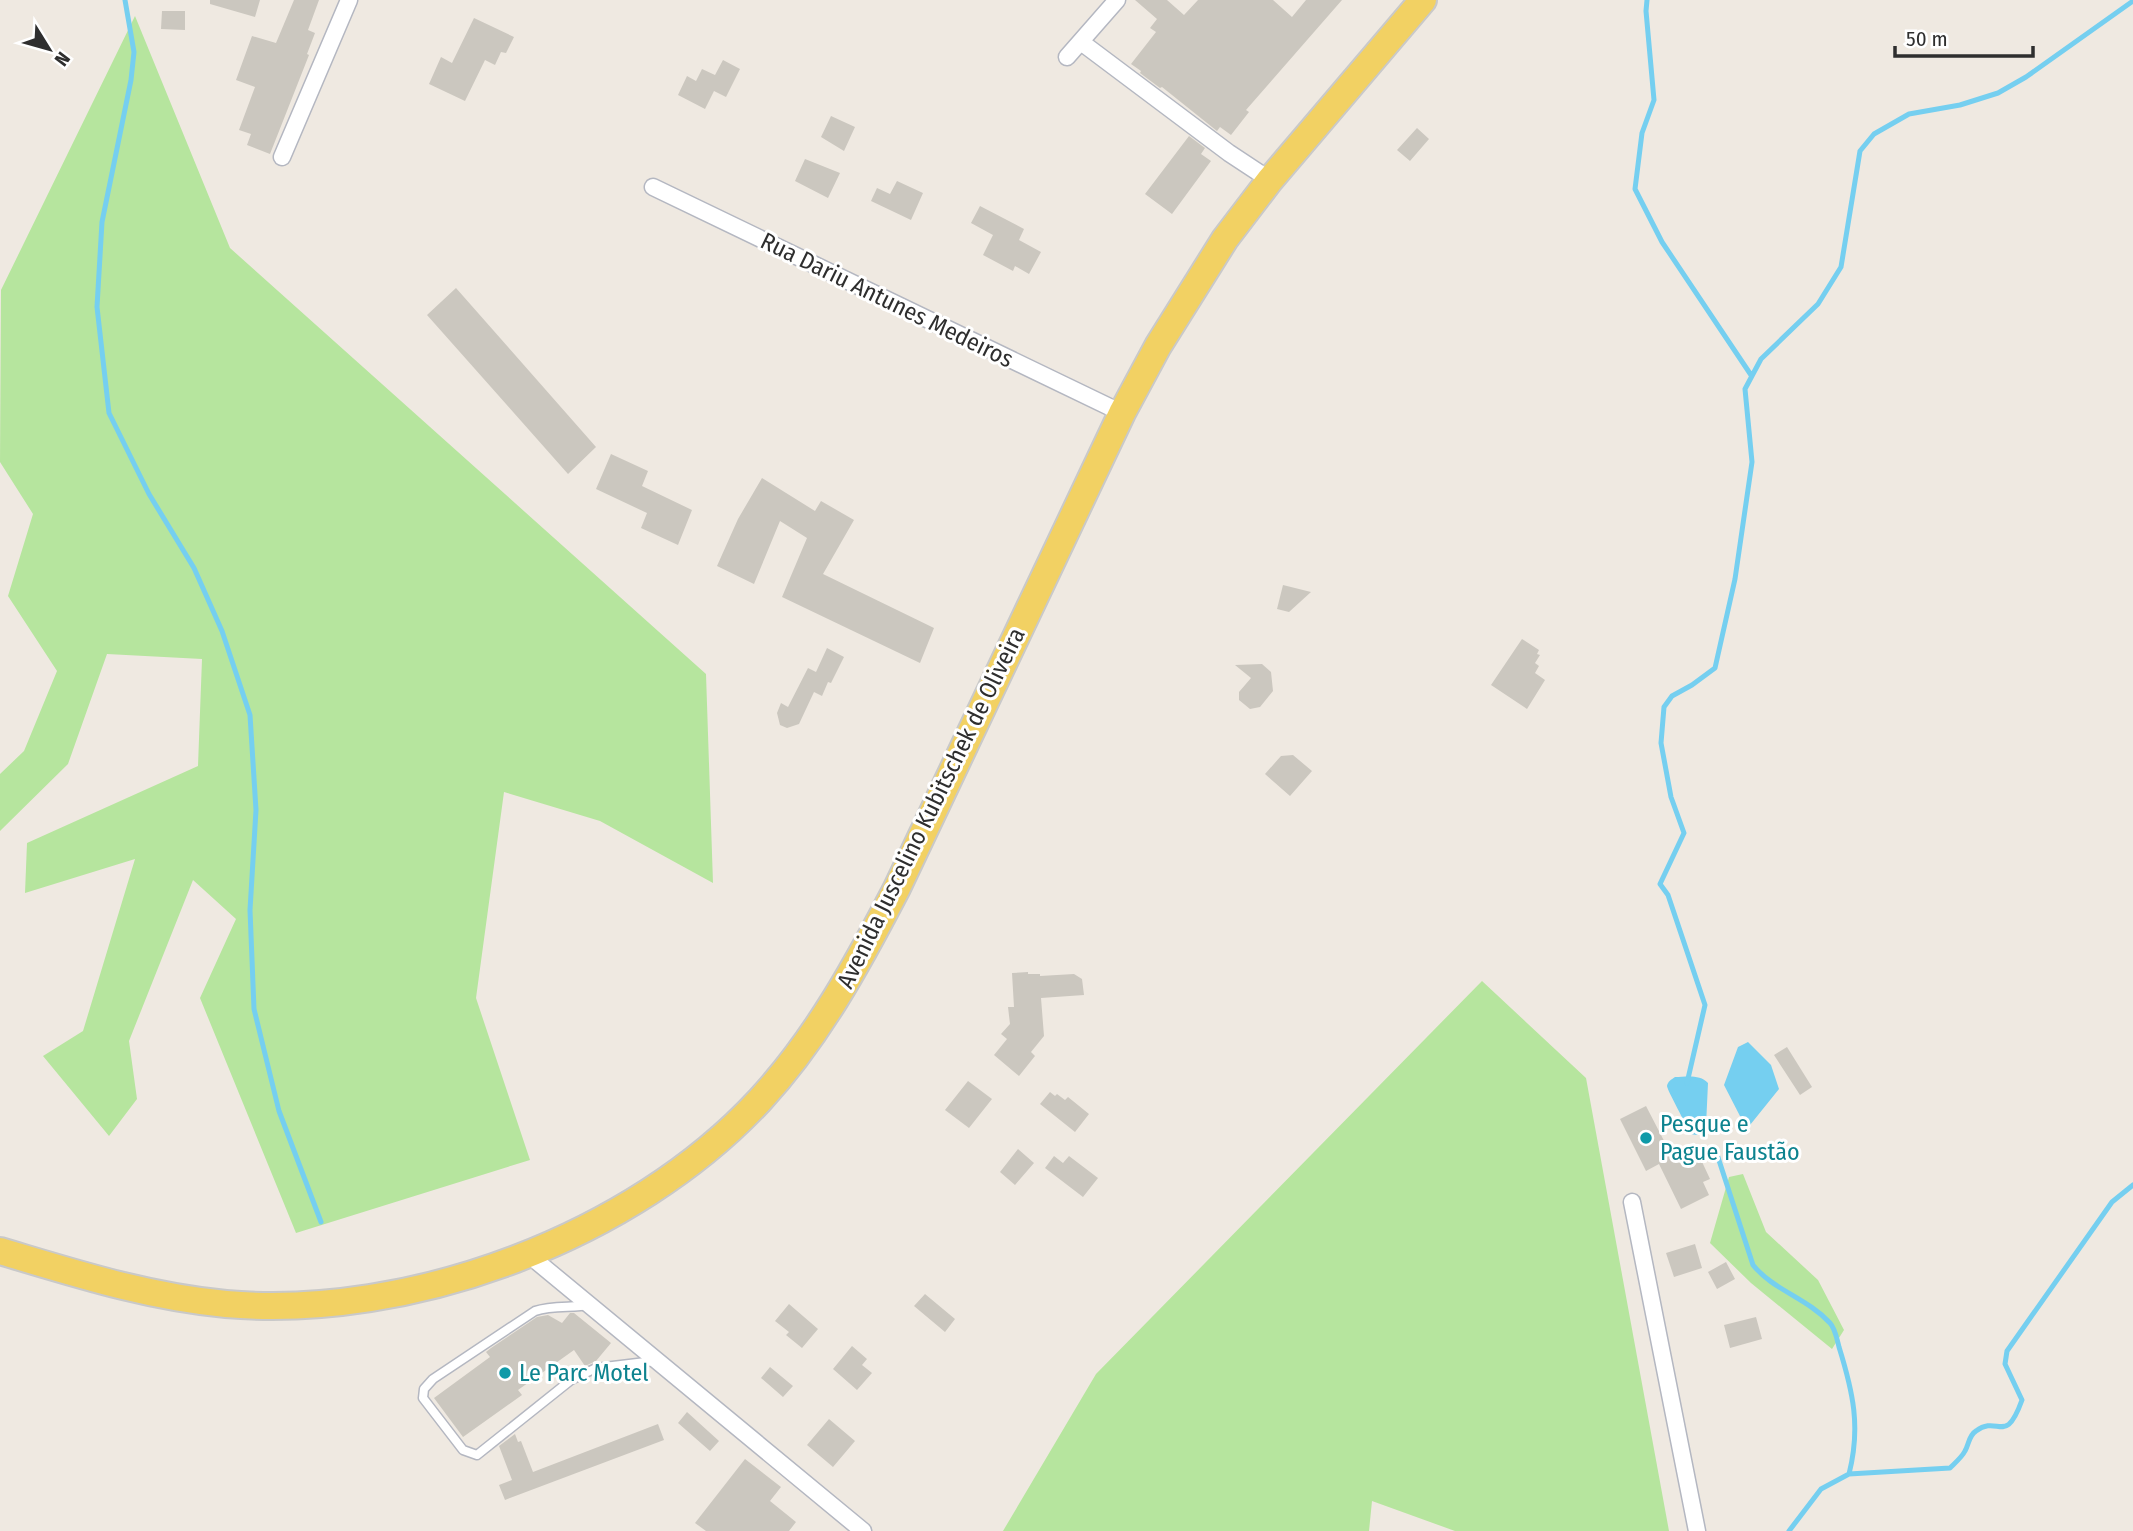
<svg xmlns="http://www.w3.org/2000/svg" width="2133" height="1531" font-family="'Fira Sans Condensed',sans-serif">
	<rect width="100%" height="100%" fill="#efe9e1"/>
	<path fill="#b6e59e" d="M 135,16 L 230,248 L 706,674 L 713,883 L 600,821 L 504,792 L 476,998 L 530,1160 L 296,1233 L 200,998 L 236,919 L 193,880 L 129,1041 L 137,1099 L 109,1136 L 43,1056 L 83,1031 L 135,859 L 25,893 L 27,843 L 198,766 L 202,659 L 107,654 L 68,764 L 0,831 L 0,774 L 24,751 L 57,671 L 8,596 L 33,514 L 0,462 L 1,290 Z
		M 1482,981 L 1586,1078 L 1669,1531 L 1455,1531 L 1372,1501 L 1369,1531 L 1003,1531 L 1096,1374 Z
		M 1743,1174 L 1766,1232 L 1818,1280 L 1844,1330 L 1832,1349 L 1751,1283 L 1710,1243 L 1729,1177 Z"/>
	<path fill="#75cff0" d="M 1748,1042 L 1771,1065 L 1779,1089 L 1750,1125 L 1741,1118 L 1724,1085 L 1738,1047 Z
		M 1675,1077 C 1686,1077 1700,1074 1708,1083 L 1706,1126 L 1697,1135 L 1690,1134 C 1687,1125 1667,1090 1667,1086 C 1668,1081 1671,1080 1675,1077 Z"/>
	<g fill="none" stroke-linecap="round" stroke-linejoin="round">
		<path stroke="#75cff0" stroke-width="5" d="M 125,0 L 134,52 L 131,80 L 102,222 L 97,307 L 109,413 L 149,494 L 194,568 L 222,631 L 250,715 L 256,810 L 250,910 L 254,1009 L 279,1111 L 321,1222
			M 1647,0 L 1646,11 L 1654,100 L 1642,133 L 1635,189 L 1662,242 L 1751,375
			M 1687,1083 L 1705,1005 L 1668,895 L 1660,884 L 1684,833 L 1671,797 L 1661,743 L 1664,707 L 1672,696 L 1692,685 L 1715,668 L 1735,579 L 1752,462 L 1745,389 L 1761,359 L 1818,304 L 1841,267 L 1860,151 L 1874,134 L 1909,114 L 1960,105 L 1998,93 L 2026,77 L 2133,1
			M 1715,1148 L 1753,1265 C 1773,1290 1807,1298 1830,1323 C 1835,1328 1837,1339 1839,1347 C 1853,1392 1861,1427 1849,1474 L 1821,1489 L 1789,1531
			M 1849,1474 L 1950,1468 C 1955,1463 1962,1457 1965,1451 C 1969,1444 1969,1435 1976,1431 C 1999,1414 2005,1447 2022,1400 L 2005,1364 L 2007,1351 L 2112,1202 L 2133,1185"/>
	</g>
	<path fill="#cbc7bf" d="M 210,0 L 260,0 L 255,17 L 210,4 Z
		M 294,0 L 319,0 L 308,30 L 315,33 L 307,54 L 309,55 L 270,154 L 247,145 L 251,134 L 239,130 L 255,87 L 236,80 L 252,36 L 276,43 Z
		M 1135,0 L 1167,0 L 1184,15 L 1198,0 L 1273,0 L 1292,17 L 1306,0 L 1342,0 L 1246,110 L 1249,112 L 1231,135 L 1220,127 L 1217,131 L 1162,87 L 1160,88 L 1140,73 L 1141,71 L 1131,64 L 1156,32 L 1150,28 L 1157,19 Z
		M 162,11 L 185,11 L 185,30 L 161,29 Z
		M 474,18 L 514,37 L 506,53 L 501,52 L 495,65 L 485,60 L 465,101 L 429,84 L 441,57 L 452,63 Z
		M 723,60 L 740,69 L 726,97 L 714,91 L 705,109 L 678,95 L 687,76 L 696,81 L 702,69 L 715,75 Z
		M 831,116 L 855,127 L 844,151 L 821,137 Z
		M 1417,128 L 1429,139 L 1410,161 L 1397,150 Z
		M 1189,136 L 1205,148 L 1201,154 L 1211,161 L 1172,214 L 1145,194 Z
		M 805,159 L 840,173 L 828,198 L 795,181 Z
		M 897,181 L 923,193 L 911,220 L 871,201 L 877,188 L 890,194 Z
		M 980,206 L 1024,229 L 1019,240 L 1041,252 L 1029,274 L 1015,266 L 1013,271 L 983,255 L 993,235 L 971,223 Z
		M 456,288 L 596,447 L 568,474 L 427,315 Z
		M 611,454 L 648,471 L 642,486 L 692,510 L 678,545 L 641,528 L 647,513 L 596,489 Z
		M 762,478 L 815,511 L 821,501 L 854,520 L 823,574 L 934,628 L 920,663 L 782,597 L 807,538 L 780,521 L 754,584 L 717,566 L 738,519 Z
		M 1283,585 L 1311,592 L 1289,612 L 1277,609 Z
		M 1522,639 L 1539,650 L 1537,654 L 1540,655 L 1535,663 L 1539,666 L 1535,673 L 1545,680 L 1527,709 L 1491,685 Z
		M 827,648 L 844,657 L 831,683 L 828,682 L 822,696 L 814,692 L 799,724 L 787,728 L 780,725 L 777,713 L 781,703 L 788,707 L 808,668 L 816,672 Z
		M 1262,664 L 1271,672 L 1273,691 L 1260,707 L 1250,709 L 1239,700 L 1239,692 L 1251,678 L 1235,665 Z
		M 1293,755 L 1312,771 L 1290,796 L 1265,774 L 1281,756 Z
		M 1028,972 L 1028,974 L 1040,974 L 1040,976 L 1074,974 L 1082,979 L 1084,995 L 1041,998 L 1044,1036 L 1031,1052 L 1035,1056 L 1019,1076 L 994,1055 L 1007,1039 L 1001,1034 L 1010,1024 L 1008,1007 L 1014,1007 L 1012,973 Z
		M 1787,1047 L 1812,1087 L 1800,1095 L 1774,1055 Z
		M 968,1081 L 992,1099 L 969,1128 L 945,1110 Z
		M 1050,1092 L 1055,1096 L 1057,1094 L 1065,1100 L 1068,1097 L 1089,1114 L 1075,1132 L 1040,1104 Z
		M 1646,1106 L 1675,1162 L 1697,1151 L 1710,1179 L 1703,1182 L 1709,1195 L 1681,1209 L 1659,1164 L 1646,1171 L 1620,1119 Z
		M 1018,1149 L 1034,1163 L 1015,1185 L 1000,1172 Z
		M 1054,1156 L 1063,1163 L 1069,1156 L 1098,1178 L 1083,1197 L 1045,1168 Z
		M 1695,1244 L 1702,1268 L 1674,1277 L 1666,1253 Z
		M 1726,1262 L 1735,1279 L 1717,1289 L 1708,1272 Z
		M 925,1294 L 955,1319 L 945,1332 L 914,1306 Z
		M 789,1304 L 818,1329 L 802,1348 L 786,1335 L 789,1332 L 775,1321 Z
		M 570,1313 L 574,1313 L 611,1343 L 596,1361 L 585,1366 L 574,1350 L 518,1390 L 522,1395 L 463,1437 L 434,1398 L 490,1357 L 486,1352 L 491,1348 L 537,1317 L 548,1315 L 562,1323 Z
		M 1756,1317 L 1762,1339 L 1730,1348 L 1724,1325 Z
		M 852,1346 L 867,1359 L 862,1365 L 872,1373 L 857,1390 L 833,1369 Z
		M 770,1367 L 793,1386 L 783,1397 L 761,1378 Z
		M 687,1412 L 719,1441 L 710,1451 L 678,1423 Z
		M 829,1419 L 855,1441 L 833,1467 L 807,1445 Z
		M 658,1424 L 664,1440 L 505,1500 L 499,1485 L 512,1480 L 499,1446 L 515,1434 L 518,1442 L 521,1441 L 533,1472 Z
		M 745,1459 L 781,1487 L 770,1501 L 796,1522 L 789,1531 L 706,1531 L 695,1523 Z"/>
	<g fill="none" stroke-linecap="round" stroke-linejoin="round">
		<defs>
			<path id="service" d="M 590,1305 C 571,1308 552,1305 535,1311 L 433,1379 L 424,1389 L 423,1398 L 463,1450 L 477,1455 L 571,1380 L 596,1368 L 654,1361"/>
			<path id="minor" d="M 1081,42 L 1229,153 L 1270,180
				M 1067,57 L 1117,0
				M 282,157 L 349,0
				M 653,187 L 1122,413
				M 1632,1202 L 1697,1531
				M 529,1255 L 863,1531"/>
			<path id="primary" d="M 0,1251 C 74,1273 148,1297 226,1304 C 411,1320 633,1237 760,1100 C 818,1037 858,963 897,888 L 1122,413 L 1158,346 L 1225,239 L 1270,180 L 1423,0"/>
		</defs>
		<use href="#service" stroke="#b4b7c1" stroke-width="11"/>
		<use href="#minor" stroke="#b4b7c1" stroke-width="19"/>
		<use href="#primary" stroke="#c9c9c9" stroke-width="30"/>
		<use href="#service" stroke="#fff" stroke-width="8"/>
		<use href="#minor" stroke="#fff" stroke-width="16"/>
		<use href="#primary" stroke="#f2d163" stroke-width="26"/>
	</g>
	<g fill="#0f9aa8" stroke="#fff" stroke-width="2.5">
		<circle cx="1646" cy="1138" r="7"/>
		<circle cx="505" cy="1373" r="7"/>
	</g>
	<g text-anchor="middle" stroke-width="6" stroke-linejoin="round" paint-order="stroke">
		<g font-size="24" fill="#2e2e2e" stroke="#fff">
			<text transform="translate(887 300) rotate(26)" y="8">Rua Dariu Antunes Medeiros</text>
			<text transform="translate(931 808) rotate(-64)" y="8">Avenida Juscelino Kubitschek de Oliveira</text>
		</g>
		<g font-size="24" fill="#0d838f" stroke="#fff" text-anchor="start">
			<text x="1660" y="1132">Pesque e<tspan x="1660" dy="28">Pague Faustão</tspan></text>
			<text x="519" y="1381">Le Parc Motel</text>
		</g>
	</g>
	<g transform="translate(49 49) rotate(127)" stroke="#ffffff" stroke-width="5" paint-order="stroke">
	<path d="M0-5L12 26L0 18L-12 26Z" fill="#2e2e2e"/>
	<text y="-10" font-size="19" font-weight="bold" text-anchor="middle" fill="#2e2e2e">N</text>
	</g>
	<path d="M1895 46v10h138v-10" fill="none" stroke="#2e2e2e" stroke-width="3.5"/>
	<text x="1906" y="46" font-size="21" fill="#2e2e2e" stroke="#ffffff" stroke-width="5" paint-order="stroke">50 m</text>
</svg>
